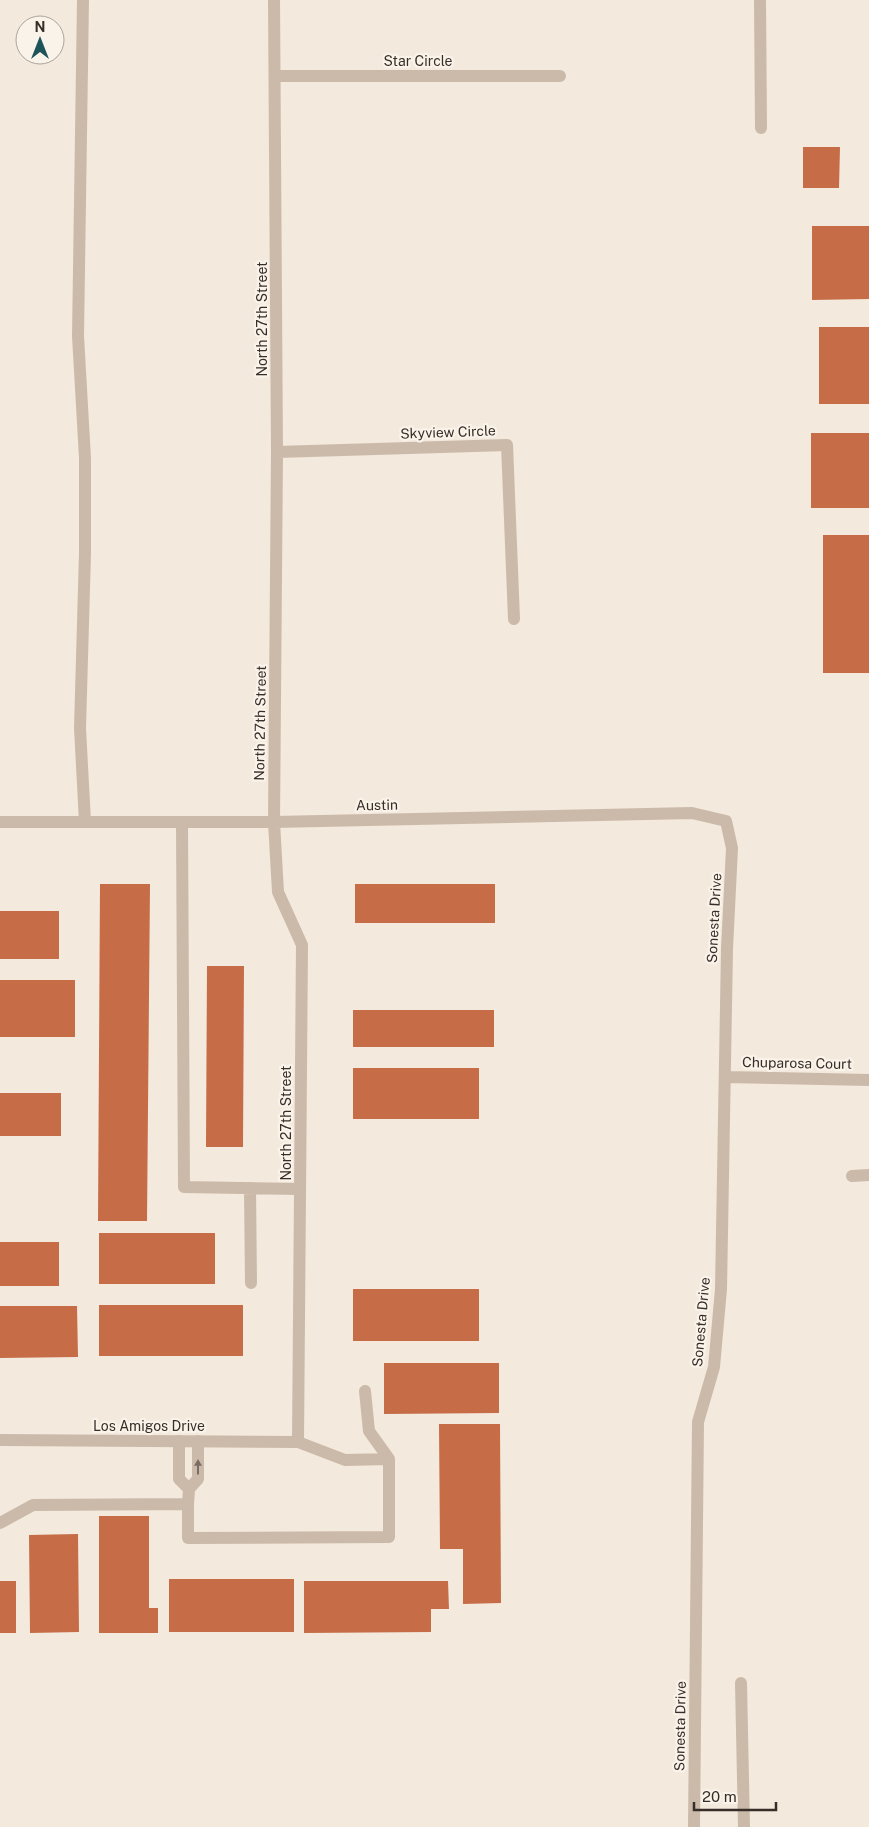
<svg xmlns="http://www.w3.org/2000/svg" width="869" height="1827" font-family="'Public Sans',sans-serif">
	<rect width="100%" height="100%" fill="#f3e9dd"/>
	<path fill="#c66c47" d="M 803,147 L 840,147 L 839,188 L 803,188 Z
		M 812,226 L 869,226 L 869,299 L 812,300 Z
		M 819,327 L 869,327 L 869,404 L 819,404 Z
		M 811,433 L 869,433 L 869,508 L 811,508 Z
		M 823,535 L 869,535 L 869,673 L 823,673 Z
		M 100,884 L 150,884 L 147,1221 L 98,1221 Z
		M 355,884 L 495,884 L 495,923 L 355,923 Z
		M 0,911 L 59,911 L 59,959 L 0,959 Z
		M 207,966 L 244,966 L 243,1147 L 206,1147 Z
		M 0,980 L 75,980 L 75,1037 L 0,1037 Z
		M 353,1010 L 494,1010 L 494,1047 L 353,1047 Z
		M 353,1068 L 479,1068 L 479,1119 L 353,1119 Z
		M 0,1093 L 61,1093 L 61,1136 L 0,1136 Z
		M 99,1233 L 215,1233 L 215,1284 L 99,1284 Z
		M 0,1242 L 59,1242 L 59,1286 L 0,1286 Z
		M 353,1289 L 479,1289 L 479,1341 L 353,1341 Z
		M 99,1305 L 243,1305 L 243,1356 L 99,1356 Z
		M 0,1306 L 77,1306 L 78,1357 L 0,1358 Z
		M 384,1363 L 499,1363 L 499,1413 L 384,1414 Z
		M 439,1424 L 500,1424 L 501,1603 L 463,1604 L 463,1549 L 440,1549 Z
		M 99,1516 L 149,1516 L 149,1608 L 158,1608 L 158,1633 L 99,1633 Z
		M 78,1534 L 79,1632 L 30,1633 L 29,1535 Z
		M 169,1579 L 294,1579 L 294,1632 L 169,1632 Z
		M 0,1581 L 16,1581 L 16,1633 L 0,1633 Z
		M 304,1581 L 448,1581 L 449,1609 L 431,1609 L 431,1632 L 304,1633 Z"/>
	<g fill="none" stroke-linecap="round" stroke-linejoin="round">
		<path stroke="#cbbaa9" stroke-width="12" d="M 83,0 L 78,336 L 85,458 L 85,553 L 80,728 L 85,822
			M 760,0 L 761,128
			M 182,822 L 184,1187 L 300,1189
			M 852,1176 L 869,1175
			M 250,1188 L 251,1283
			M 365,1391 L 369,1431 L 389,1459
			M 179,1441 L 179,1479 L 189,1489
			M 188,1504 L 189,1489 L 198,1479 L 198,1441
			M 0,1523 L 33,1505 L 188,1504 L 188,1538 L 389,1537 L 389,1459 L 345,1460 L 298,1442
			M 741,1683 L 744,1827"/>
		<path stroke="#cbbaa9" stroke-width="12" d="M 276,76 L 560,76
			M 277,452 L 507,445 L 514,619
			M 0,822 L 274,822 L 692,813 L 726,821 L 732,848 L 727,949 L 721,1289 L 714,1367 L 698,1422 L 694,1827
			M 725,1077 L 869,1080
			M 0,1440 L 298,1442 L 302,945 L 278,892 L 274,822 L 277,452 L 274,0"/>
	</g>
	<defs><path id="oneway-solid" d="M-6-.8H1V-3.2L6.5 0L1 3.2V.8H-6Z" transform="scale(1.25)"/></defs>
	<use fill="#7a6d63" href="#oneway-solid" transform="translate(198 1467) rotate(-90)"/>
	<g text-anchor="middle" stroke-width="4.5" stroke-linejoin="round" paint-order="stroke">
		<g font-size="14" fill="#382e29" stroke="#faf3ea">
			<text x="418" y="66">Star Circle</text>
			<text transform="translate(262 319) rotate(-90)" y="5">North 27th Street</text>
			<text transform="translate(448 432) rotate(-2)" y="5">Skyview Circle</text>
			<text transform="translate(260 723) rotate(-89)" y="5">North 27th Street</text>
			<text transform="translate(377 805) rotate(-1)" y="5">Austin</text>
			<text transform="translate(714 918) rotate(-87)" y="5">Sonesta Drive</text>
			<text transform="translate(797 1063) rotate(1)" y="5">Chuparosa Court</text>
			<text transform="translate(286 1123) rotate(-90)" y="5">North 27th Street</text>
			<text transform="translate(701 1322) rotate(-85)" y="5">Sonesta Drive</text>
			<text x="149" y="1431">Los Amigos Drive</text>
			<text transform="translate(680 1726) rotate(-89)" y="5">Sonesta Drive</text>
		</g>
	</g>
	<g transform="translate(40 40)"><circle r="24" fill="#faf3ea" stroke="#aca49d"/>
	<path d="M0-4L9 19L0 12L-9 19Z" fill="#1e535a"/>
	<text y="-8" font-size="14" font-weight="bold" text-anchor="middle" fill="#382e29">N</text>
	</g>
	<path d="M694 1802v8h82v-8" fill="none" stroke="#382e29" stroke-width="2.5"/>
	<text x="702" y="1802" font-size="15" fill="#382e29" stroke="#faf3ea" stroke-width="4" paint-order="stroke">20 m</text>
</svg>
